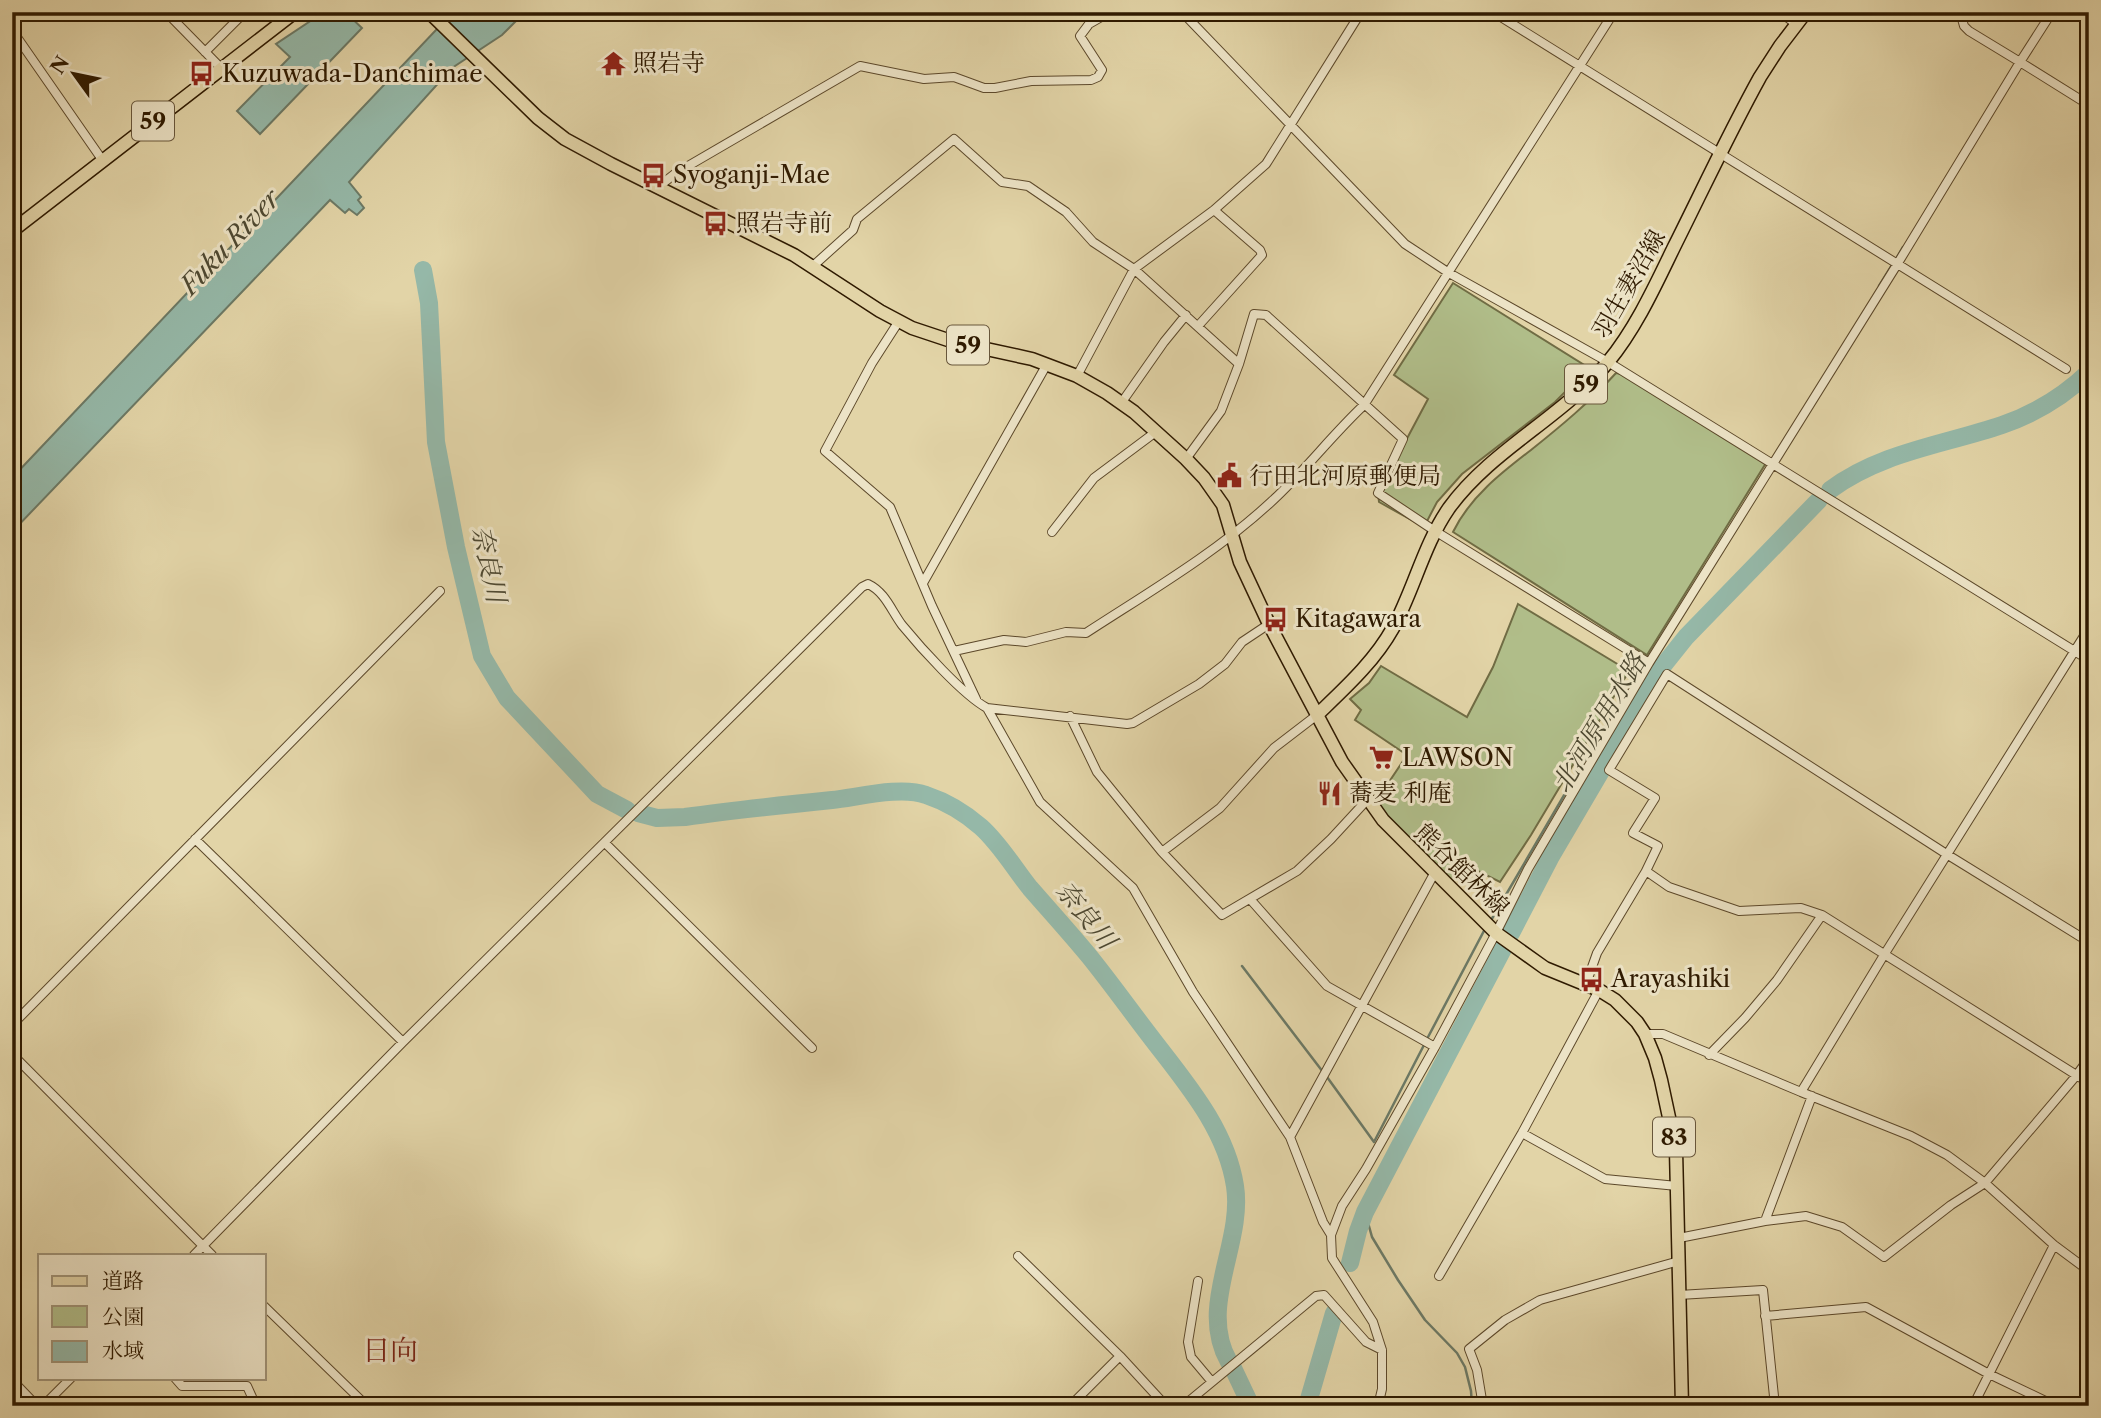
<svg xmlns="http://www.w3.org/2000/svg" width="2101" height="1418" font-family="'Libre Caslon Text','Noto Serif JP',serif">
	<rect width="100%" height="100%" fill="#e2d4a7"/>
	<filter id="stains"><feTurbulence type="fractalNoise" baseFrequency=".00286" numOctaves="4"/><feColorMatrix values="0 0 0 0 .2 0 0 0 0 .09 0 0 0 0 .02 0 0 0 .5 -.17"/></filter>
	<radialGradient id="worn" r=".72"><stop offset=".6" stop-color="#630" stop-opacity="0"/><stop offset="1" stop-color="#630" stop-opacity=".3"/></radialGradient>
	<path fill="#b0bd89" stroke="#706c44" stroke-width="2" d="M 1453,283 L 1589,368 L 1555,402 L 1462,474 L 1437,502 L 1424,527 L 1379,502 L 1378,493 L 1428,399 L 1394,375 Z
		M 1616,373 L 1622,374 L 1766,463 L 1647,655 L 1453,532 C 1470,497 1501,473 1531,450 C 1561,426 1590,402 1616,373 Z
		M 1518,604 L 1629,671 L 1531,835 L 1500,882 L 1462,863 L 1452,882 L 1375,803 L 1407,755 L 1355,720 L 1361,710 L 1350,699 L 1369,683 L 1381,666 L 1467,717 L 1493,667 Z"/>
	<path fill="#95b8a8" stroke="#6c7965" stroke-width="2" d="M 324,12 L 345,12 L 362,28 L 260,134 L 237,111 L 290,57 L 276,44 Z
		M 453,12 L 525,12 L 502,35 L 452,68 L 349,182 L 361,197 L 358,200 L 364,208 L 357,215 L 349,209 L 345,213 L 330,200 L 12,532 L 12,478 Z"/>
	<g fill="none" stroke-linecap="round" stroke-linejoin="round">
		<path stroke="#6c7965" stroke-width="2.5" d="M 1896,259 L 1903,247
			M 1879,286 L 1892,265
			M 1490,922 L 1573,780 L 1628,690
			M 1242,966 L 1323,1072
			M 1427,1039 L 1486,927
			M 1327,1077 L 1374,1142 L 1424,1045
			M 1365,1212 L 1372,1237 L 1398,1280 L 1425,1320 L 1457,1353 L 1465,1367 L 1471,1391 L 1472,1406"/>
		<path stroke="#95b8a8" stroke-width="18" d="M 423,270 L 429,303 L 436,442 L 456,547 L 482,656 L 507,698 L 597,794 L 627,810
			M 1830,490 C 1881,452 1943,445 2002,425 C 2034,414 2064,396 2089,372
			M 638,813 L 657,818 L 685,817 C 734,810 783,805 832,800 C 859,797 901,786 926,795 C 947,802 965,813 981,827 C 1000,844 1014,868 1030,888 C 1050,911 1070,933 1089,956 C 1110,982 1130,1010 1150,1036 C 1185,1082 1226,1128 1235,1186 C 1244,1244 1197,1306 1229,1362
			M 1511,933 L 1550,858 L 1662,667 L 1686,637 L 1819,500
			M 1350,1263 L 1358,1231 L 1365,1212 L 1504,947
			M 1233,1368 L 1251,1406
			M 1307,1406 L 1334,1313"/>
		<defs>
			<path id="street" d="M 166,12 L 221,68
				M 1182,12 L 1405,244 L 1449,273 L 1608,362 L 2089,660
				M 1493,12 L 2066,369
				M 1780,12 L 1796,24
				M 1960,12 L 1964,26 L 1969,31 L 2020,62 L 2052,12
				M 12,30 L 103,161
				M 205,52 L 245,12
				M 658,187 L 676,173 L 860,66 L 924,79 L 954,77 L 984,88 L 995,88 L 1031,81 L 1091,80 L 1098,77 L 1102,70 L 1080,36 L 1089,24 L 1110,12
				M 813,266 L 853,230 L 857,219 L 954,139 L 1002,182 L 1028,186 L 1066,212 L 1093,242 L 1134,269 L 1239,364
				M 899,321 L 872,363 L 825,451 L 890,507 L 932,606 L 976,699
				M 1198,326 L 1262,255 L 1260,250 L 1214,210
				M 1077,376 L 1134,269 L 1214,210 L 1266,164 L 1361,12
				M 1122,402 L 1164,342 L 1186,315
				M 1186,459 L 1221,411 L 1239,364 L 1254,314 L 1266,315 L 1403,439 L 1378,493 L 1435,531 L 1649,663
				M 1052,532 L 1094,478 L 1157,431
				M 923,583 L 1047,364
				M 1269,624 L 1242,642 L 1225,664 L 1199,684 L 1133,723 L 1127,724 L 987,708 L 1040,802 L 1133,888 L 1193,992 L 1290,1137 L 1323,1222 L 1331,1235
				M 954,651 L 1004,640 L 1026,642 L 1066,632 L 1086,633 C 1149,592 1216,553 1271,502 C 1304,472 1331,436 1364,405 L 1614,12
				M 1070,716 L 1097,772 L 1162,852 L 1220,808 L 1274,748 L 1317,715
				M 195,839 L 403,1042
				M 605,843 L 812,1048
				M 1162,852 L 1222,915 L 1297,871 L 1331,839 L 1367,800
				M 1646,871 L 1658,846 L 1633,833 L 1655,798 L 1609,770 L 1667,674 L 1948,855 L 2089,942
				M 1250,899 L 1327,986 L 1435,1047
				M 1586,984 L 1597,953 L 1646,871 L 1669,887 L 1739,911 L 1801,908 L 1822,915 L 2089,1083
				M 12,1025 L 440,591
				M 1645,1034 L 1663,1034 L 1801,1092 L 1884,955 L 2089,628
				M 12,1054 L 212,1255
				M 1709,1055 L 1745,1018 L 1777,980 L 1822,915
				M 1801,1092 L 1911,1136 L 1947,1155 L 1985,1183 L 2054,1245 L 2089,1271
				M 1522,1133 L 1605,1179 L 1677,1186
				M 1290,1137 L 1435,872
				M 1765,1221 L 1806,1216 L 1842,1227 L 1884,1257 L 1951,1205 L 1985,1183 L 2076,1076 L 2089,1058
				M 1679,1238 L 1765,1221 L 1812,1096
				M 194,1255 L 403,1042 L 862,587 L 868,584 C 885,592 891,610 902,625 C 920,647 963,695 987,708
				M 1018,1256 L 1120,1356 L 1166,1406
				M 1439,1276 L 1522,1133 L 1599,990
				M 1198,1281 L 1188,1342 L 1191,1357 L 1212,1382
				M 1679,1295 L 1763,1290 L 1775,1406
				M 264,1306 L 367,1406
				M 1765,1316 L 1866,1307 L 1989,1374 L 2056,1406
				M 175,1378 L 182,1386 L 247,1386 L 256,1406
				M 12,1380 L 37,1406
				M 43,1406 L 71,1378
				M 1070,1406 L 1120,1356
				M 1183,1406 L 1316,1296 L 1324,1295 L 1366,1342 L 1382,1350
				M 1378,1406 L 1382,1389 L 1382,1350 L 1373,1322 L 1332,1258 L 1331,1235 L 1342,1206 L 1366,1169 L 1435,1047 L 1496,933 L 1528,869 L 1649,663 L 1898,263 L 2020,62 L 2089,105
				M 1483,1406 L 1477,1370 L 1469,1349 L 1505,1320 L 1540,1300 L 1679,1261
				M 1973,1406 L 2054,1245"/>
			<path id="primary" d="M 429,12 L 538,118 L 565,139 L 611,164 L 794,255 L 880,311 L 912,328 L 954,342 L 1032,359 L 1077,376 L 1107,393 L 1134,412 L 1186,459 L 1204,478 L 1223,505 L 1240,562 L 1269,624 L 1342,762 L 1383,820 L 1496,933 L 1545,968 L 1599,990 L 1615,1000 L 1637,1022 L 1645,1034 L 1655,1058 L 1661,1080 L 1676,1150 L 1682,1406
				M 12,231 L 295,12
				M 1317,715 C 1345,688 1374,662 1393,628 C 1414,589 1424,544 1449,508 C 1492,449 1562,418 1608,362 C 1636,328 1655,286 1674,247 C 1702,191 1729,133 1760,77 L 1780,46 L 1806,12"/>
		</defs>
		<use href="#street" stroke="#5c482a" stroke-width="10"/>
		<use href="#primary" stroke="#2f1a00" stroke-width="15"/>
		<use href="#street" stroke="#ece3c6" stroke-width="8"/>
		<use href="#primary" stroke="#e2d4a7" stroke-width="12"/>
	</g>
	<defs>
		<symbol id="temple-bare" viewBox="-9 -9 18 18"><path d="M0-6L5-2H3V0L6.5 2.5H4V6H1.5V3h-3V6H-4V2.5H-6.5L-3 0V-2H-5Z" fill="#8f2418" stroke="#ece3c6" stroke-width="2.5" paint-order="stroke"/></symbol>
		<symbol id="bus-bare" viewBox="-9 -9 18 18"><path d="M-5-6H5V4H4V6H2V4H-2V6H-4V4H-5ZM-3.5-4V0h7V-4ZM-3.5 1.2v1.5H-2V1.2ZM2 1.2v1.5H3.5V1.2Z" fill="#8f2418" stroke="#ece3c6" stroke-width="2.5" paint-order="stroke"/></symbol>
		<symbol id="civic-bare" viewBox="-9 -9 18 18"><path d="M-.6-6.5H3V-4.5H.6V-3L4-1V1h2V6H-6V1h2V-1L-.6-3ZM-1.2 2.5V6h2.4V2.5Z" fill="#8f2418" stroke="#ece3c6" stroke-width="2.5" paint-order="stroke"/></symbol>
		<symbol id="supermarket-bare" viewBox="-9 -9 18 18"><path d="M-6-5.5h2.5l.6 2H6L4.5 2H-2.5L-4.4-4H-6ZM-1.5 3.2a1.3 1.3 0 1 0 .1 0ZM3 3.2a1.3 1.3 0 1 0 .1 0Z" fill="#8f2418" stroke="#ece3c6" stroke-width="2.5" paint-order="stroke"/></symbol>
		<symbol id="restaurant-bare" viewBox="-9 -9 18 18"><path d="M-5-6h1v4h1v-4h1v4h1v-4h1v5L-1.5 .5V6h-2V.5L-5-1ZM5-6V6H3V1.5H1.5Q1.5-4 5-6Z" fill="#8f2418" stroke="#ece3c6" stroke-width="2.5" paint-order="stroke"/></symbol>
	</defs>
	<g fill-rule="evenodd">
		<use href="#temple-bare" x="596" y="46" width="35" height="35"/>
		<use href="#bus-bare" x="184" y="56" width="35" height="35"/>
		<use href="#bus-bare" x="636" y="158" width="35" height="35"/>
		<use href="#bus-bare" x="698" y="206" width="35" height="35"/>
		<use href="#civic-bare" x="1212" y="458" width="35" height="35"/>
		<use href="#bus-bare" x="1258" y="602" width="35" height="35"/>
		<use href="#supermarket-bare" x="1364" y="740" width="35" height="35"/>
		<use href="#restaurant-bare" x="1312" y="776" width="35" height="35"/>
		<use href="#bus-bare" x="1574" y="962" width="35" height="35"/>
	</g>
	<g text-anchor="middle" stroke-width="6" stroke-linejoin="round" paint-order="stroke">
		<g fill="#ece3c6" stroke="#68563b" stroke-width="2">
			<rect x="132" y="101.5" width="42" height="39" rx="5"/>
			<rect x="947" y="325.5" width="42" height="39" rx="5"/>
			<rect x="1565" y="364.5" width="42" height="39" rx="5"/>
			<rect x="1653" y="1117.5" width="42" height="39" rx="5"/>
		</g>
		<g font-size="23" font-weight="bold" fill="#2f1a00">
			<text x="153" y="129">59</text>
			<text x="968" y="353">59</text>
			<text x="1586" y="392">59</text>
			<text x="1674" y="1145">83</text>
		</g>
		<g font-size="24" fill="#2f1a00" stroke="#ece3c6" text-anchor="start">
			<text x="633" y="71">照岩寺</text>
			<text x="222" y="82">Kuzuwada-Danchimae</text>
			<text x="673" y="183">Syoganji-Mae</text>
			<text x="736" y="231">照岩寺前</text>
			<text x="1249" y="484">行田北河原郵便局</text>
			<text x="1295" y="627">Kitagawara</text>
			<text x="1402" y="766">LAWSON</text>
			<text x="1349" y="801">蕎麦 利庵</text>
			<text x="1611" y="987">Arayashiki</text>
		</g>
		<g font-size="24" fill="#2f1a00" stroke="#ece3c6">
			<text transform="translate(1629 284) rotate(-60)" y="8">羽生妻沼線</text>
			<text transform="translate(1462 870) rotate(44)" y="8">熊谷館林線</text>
		</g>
		<g font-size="26" font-style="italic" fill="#4e4932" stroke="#ece3c6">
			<text transform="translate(230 242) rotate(-47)" y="9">Fuku River</text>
			<text transform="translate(489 564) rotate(78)" y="9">奈良川</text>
			<text transform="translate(1599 723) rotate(-59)" y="9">北河原用水路</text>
			<text transform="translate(1086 915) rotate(51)" y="9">奈良川</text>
		</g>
		<g font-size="28" fill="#7a1f14" stroke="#ece3c6">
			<text x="390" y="1360">日向</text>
		</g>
	</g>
	<rect width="2101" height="1418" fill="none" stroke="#e2d4a7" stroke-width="42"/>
	<rect x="14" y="14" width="2073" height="1390" fill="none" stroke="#2f1a00" stroke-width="3.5"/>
	<rect x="21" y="21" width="2059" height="1376" fill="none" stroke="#2f1a00" stroke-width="2"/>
	<rect x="38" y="1254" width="228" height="126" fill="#ece3c6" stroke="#a09377" stroke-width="2"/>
	<rect x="52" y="1276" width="35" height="10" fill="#e2d4a7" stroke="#a09377" stroke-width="2"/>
	<text x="102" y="1288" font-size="21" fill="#2f1a00">道路</text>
	<rect x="52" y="1306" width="35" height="21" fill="#b0bd89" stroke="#a09377" stroke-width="2"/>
	<text x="102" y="1324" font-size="21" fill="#2f1a00">公園</text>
	<rect x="52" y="1341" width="35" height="21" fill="#95b8a8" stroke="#a09377" stroke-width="2"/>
	<text x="102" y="1358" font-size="21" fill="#2f1a00">水域</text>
	<g transform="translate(74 74) rotate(303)" stroke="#ece3c6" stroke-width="5" paint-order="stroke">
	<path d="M0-5L12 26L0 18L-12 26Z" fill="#2f1a00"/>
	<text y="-10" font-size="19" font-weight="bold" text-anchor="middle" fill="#2f1a00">N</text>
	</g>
	<rect width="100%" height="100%" filter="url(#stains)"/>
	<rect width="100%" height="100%" fill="url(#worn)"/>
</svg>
